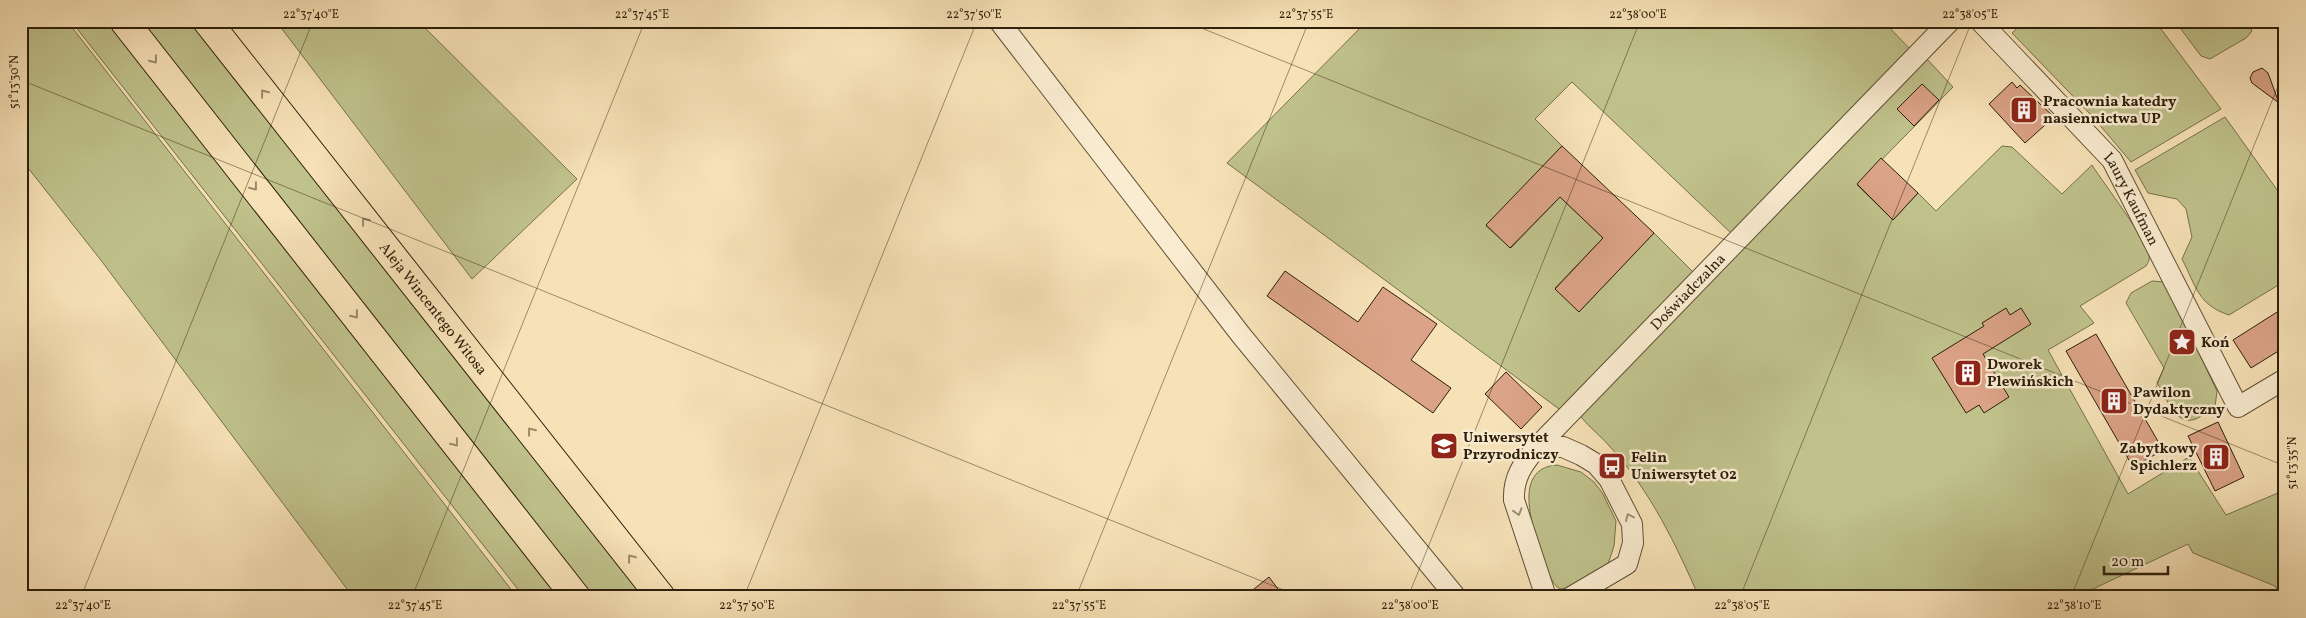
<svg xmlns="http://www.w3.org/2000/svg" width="2306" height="618" font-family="Vollkorn,serif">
	<rect width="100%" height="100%" fill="#f7e2b7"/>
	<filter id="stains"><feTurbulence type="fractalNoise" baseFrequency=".004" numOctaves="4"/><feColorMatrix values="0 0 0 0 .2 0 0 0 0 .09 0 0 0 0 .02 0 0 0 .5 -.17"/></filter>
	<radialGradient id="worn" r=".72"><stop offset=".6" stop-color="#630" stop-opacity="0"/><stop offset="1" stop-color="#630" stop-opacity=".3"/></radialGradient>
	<path fill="#c0c28c" stroke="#76704c" d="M 21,21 L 67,21 L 517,597 L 353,597 L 100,259 L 21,159 Z
		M 71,21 L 108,21 L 563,597 L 524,597 Z
		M 139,21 L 193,21 L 646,597 L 590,597 Z
		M 276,21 L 418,21 L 577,179 L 472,279 Z
		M 1367,21 L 1883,21 L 1911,50 L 1731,233 L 1572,82 L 1535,119 L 1562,146 L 1486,226 L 1511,248 L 1560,197 L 1603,238 L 1555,288 L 1579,312 L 1654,233 L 1694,273 L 1559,409 L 1227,163 Z
		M 2025,21 L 2155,21 L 2221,109 L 2131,162 L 2092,116 L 2012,33 Z
		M 2175,21 L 2248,21 L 2252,31 L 2246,38 L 2210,59 L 2201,56 Z
		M 1926,58 L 1953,87 L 1857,185 L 1893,220 L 1918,193 L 1936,211 L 2002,146 L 2012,147 L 2062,194 L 2092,165 C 2106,187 2143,234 2149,255 C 2150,260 2148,263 2146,266 L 2080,306 L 2094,323 L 2048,350 L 2128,494 L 2189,457 L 2226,515 L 2285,490 L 2285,597 L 2281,597 L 2275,586 L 2193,553 L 2188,544 L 2076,597 L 1699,597 C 1676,545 1651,492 1612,449 C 1602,437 1590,428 1580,416 Z
		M 2225,117 L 2285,201 L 2285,281 L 2229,315 C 2198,305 2196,286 2182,259 L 2192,237 L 2186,209 L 2177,199 L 2148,193 L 2135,170 Z
		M 2152,281 L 2165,282 L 2217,391 L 2215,407 C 2210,412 2204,414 2198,418 C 2176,429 2167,398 2157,383 L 2164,368 L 2126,303 L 2131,293 Z
		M 1557,465 L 1581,472 L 1594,482 L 1603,494 L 1616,521 L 1614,546 L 1608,564 L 1603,569 L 1566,588 L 1560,589 C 1551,584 1547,568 1544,559 C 1534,533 1510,468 1557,465 Z"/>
	<path fill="#dba387" stroke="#2d1f0b" d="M 2262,68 L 2268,73 L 2279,103 L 2252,83 L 2250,78 L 2253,72 Z
		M 2012,82 L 2017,88 L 2020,85 L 2054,117 L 2025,143 L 1989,104 Z
		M 1922,84 L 1939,100 L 1914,126 L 1897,109 Z
		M 1562,146 L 1654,233 L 1579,312 L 1555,289 L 1603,238 L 1560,197 L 1510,248 L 1486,225 Z
		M 1881,158 L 1918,193 L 1893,220 L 1857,184 Z
		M 1285,271 L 1358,322 L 1383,287 L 1437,324 L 1411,360 L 1451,388 L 1433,413 L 1267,296 Z
		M 2285,307 L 2285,347 L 2251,368 L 2233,340 Z
		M 2006,308 L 2010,315 L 2021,308 L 2031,324 L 1983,354 L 2009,397 L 1984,413 L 1979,405 L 1966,413 L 1932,358 L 1984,326 L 1982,323 Z
		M 2096,334 L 2163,450 L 2133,467 L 2066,351 Z
		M 1506,372 L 1542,407 L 1521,429 L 1485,394 Z
		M 2218,422 L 2244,477 L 2215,491 L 2188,436 Z
		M 1269,577 L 1284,597 L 1244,597 Z"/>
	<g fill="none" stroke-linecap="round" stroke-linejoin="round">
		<defs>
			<g id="minor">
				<path d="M 999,21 L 1241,335 L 1456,597"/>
				<path id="s1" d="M 1980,21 L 2112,160 L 2238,407 L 2285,379"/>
				<path d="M 1537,447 L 1563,447 L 1581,455 L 1596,464 L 1609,479 L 1632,524 L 1633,543 L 1627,564 L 1571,597"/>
				<path id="s2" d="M 1546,597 L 1514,500 C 1513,477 1523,464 1537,447 L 1950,21"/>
			</g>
			<g id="primary">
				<path d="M 124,21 L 576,597"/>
				<path id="s3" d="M 207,21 L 661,597"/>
			</g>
		</defs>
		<use href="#minor" stroke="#605036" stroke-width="22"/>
		<use href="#primary" stroke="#2d1f0b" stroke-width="30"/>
		<use href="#minor" stroke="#faecd0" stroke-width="20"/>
		<use href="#primary" stroke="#f7e2b7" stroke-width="28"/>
	</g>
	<defs><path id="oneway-chevron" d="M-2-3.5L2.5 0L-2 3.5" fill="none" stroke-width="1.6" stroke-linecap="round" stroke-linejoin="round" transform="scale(1.25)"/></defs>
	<g stroke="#9c8a6a">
		<use href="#oneway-chevron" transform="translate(154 60) rotate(52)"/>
		<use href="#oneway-chevron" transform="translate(264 93) rotate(-128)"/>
		<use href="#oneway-chevron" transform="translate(254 187) rotate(52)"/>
		<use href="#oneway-chevron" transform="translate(365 221) rotate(-128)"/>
		<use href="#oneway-chevron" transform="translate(355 315) rotate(52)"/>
		<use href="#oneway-chevron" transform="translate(531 431) rotate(-128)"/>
		<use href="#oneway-chevron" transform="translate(455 443) rotate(52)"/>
		<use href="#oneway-chevron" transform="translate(631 558) rotate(-128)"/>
	</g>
	<g stroke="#9e9077">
		<use href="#oneway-chevron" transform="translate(1518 512) rotate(73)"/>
		<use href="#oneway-chevron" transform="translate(1629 517) rotate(-115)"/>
	</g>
	<path fill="none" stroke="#2d1f0b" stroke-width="1" stroke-opacity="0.45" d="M 1184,21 L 2285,466M 21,80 L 1301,597M 81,597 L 313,21M 412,597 L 645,21M 744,597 L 977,21M 1076,597 L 1309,21M 1408,597 L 1640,21M 1740,597 L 1972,21M 2071,597 L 2285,69"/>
	<defs>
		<symbol id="building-square" viewBox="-11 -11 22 22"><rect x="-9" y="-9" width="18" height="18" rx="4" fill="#8f2418" stroke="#faecd0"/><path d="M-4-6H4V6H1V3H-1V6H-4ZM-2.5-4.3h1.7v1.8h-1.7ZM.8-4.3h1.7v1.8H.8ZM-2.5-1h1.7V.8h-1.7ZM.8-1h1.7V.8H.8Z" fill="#fff"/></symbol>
		<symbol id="sight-square" viewBox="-11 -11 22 22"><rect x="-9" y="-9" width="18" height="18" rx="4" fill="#8f2418" stroke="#faecd0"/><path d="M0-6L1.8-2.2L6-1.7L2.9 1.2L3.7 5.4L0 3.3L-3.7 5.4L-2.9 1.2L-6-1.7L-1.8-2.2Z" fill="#fff"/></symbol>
		<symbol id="university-square" viewBox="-11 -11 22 22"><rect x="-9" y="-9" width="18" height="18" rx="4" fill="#8f2418" stroke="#faecd0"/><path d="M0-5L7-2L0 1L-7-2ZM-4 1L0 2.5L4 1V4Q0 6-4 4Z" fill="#fff"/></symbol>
		<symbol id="bus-square" viewBox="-11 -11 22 22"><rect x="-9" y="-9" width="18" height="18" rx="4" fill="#8f2418" stroke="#faecd0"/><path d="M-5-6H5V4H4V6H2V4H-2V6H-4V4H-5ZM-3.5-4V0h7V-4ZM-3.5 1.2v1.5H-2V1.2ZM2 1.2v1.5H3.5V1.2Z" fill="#fff"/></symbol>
	</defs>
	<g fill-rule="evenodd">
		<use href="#building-square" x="2008" y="94" width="32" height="32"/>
		<use href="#sight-square" x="2166" y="326" width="32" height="32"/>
		<use href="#building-square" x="1952" y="357" width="32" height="32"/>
		<use href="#building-square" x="2098" y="385" width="32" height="32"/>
		<use href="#university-square" x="1428" y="430" width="32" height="32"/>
		<use href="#building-square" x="2200" y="441" width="32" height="32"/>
		<use href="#bus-square" x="1596" y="450" width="32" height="32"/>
	</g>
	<g text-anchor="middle" stroke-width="5" stroke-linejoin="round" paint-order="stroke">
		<g font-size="15" font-weight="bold" fill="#2d1f0b" stroke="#faecd0" text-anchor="start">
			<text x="2043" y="106">Pracownia katedry<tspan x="2043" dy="17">nasiennictwa UP</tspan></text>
			<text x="2201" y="347">Koń</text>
			<text x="1987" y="369">Dworek<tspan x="1987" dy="17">Plewińskich</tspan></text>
			<text x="2133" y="397">Pawilon<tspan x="2133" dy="17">Dydaktyczny</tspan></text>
			<text x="1463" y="442">Uniwersytet<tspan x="1463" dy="17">Przyrodniczy</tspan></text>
			<text x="2197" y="453" text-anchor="end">Zabytkowy<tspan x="2197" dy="17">Spichlerz</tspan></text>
			<text x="1631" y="462">Felin<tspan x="1631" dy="17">Uniwersytet 02</tspan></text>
		</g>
		<g font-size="15" fill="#2d1f0b" stroke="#faecd0">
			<text dy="5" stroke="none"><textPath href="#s1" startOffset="235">Laury Kaufman</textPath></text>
			<text dy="5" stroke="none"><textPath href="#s2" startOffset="378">Doświadczalna</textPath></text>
			<text dy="5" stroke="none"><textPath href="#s3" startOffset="366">Aleja Wincentego Witosa</textPath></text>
		</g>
	</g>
	<rect width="2306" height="618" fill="none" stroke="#f7e2b7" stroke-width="55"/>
	<path d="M2104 566v8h64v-8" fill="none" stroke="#2d1f0b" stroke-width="2.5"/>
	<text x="2111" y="566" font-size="15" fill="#2d1f0b" stroke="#faecd0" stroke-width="4" paint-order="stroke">20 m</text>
	<rect x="28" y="28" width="2250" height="562" fill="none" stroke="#2d1f0b" stroke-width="2"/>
	<g font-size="12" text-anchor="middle" fill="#2d1f0b">
		<text x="311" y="18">22°37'40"E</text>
		<text x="642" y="18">22°37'45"E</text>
		<text x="974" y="18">22°37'50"E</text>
		<text x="1306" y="18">22°37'55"E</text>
		<text x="1638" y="18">22°38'00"E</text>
		<text x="1970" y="18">22°38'05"E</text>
		<text transform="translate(14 82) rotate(-90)" y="4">51°13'30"N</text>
		<text transform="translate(2292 463) rotate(-90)" y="4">51°13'35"N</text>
		<text x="83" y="609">22°37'40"E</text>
		<text x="415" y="609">22°37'45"E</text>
		<text x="747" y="609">22°37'50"E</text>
		<text x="1079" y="609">22°37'55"E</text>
		<text x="1410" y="609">22°38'00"E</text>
		<text x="1742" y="609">22°38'05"E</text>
		<text x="2074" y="609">22°38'10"E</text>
	</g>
	<rect width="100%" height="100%" filter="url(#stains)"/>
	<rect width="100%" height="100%" fill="url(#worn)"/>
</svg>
